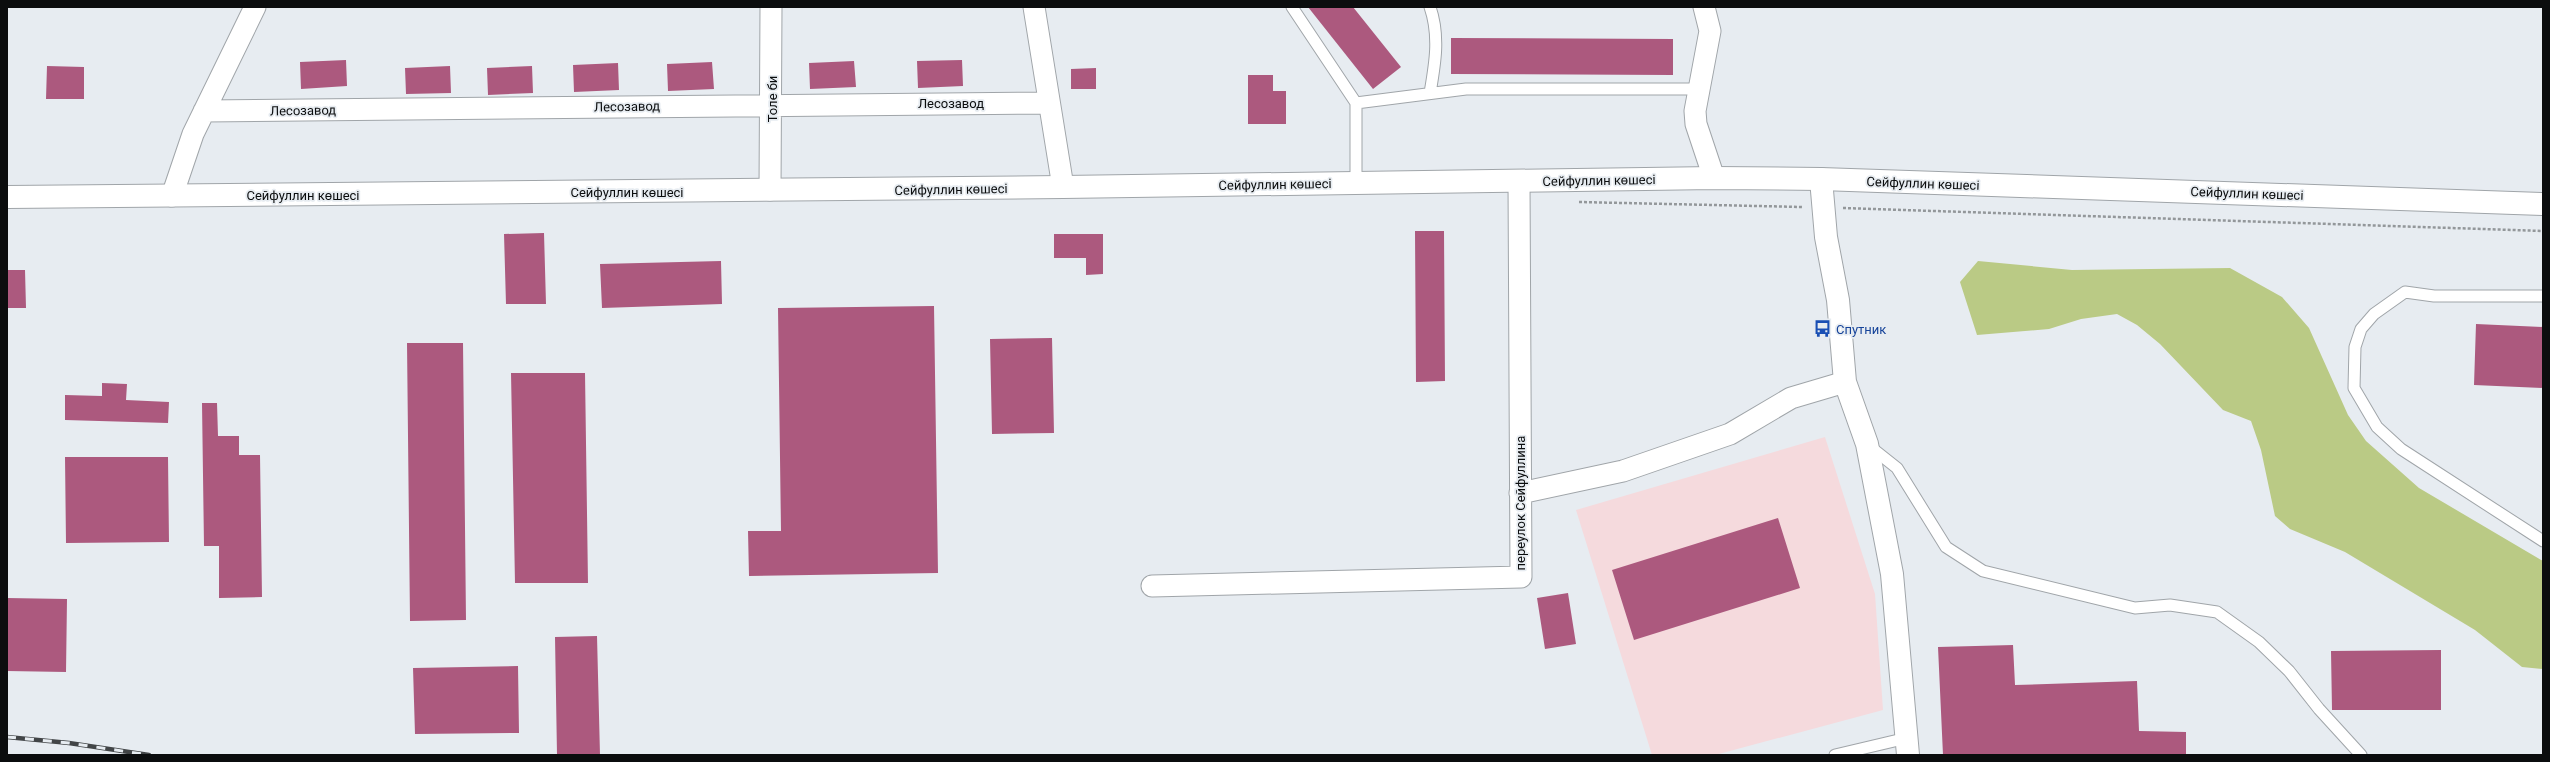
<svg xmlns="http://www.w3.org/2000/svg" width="2550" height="762" font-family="Roboto,sans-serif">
	<rect width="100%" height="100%" fill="#e7ecf1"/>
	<path fill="#f5dadd" d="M 1825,437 L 1875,594 L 1883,710 L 1715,755 L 1652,755 L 1576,510 Z"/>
	<path fill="#baca85" d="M 1978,261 L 2072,270 L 2230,268 L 2282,297 L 2309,328 L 2348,415 L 2366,441 L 2419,488 L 2543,561 L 2543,669 L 2522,667 L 2475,630 L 2345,552 L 2290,529 L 2275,516 L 2261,450 L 2251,421 L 2223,410 L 2160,344 L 2137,325 L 2117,314 L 2081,319 L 2049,329 L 1977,335 L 1960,282 Z"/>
	<path fill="#ac597e" d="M 1308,7 L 1353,7 L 1401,67 L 1373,89 Z
		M 1451,38 L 1673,39 L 1673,75 L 1451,74 Z
		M 346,60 L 347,86 L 301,89 L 300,62 Z
		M 962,60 L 963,86 L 918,88 L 917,61 Z
		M 854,61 L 856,87 L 810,89 L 809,63 Z
		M 712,62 L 714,89 L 668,91 L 667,64 Z
		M 618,63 L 619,90 L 574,92 L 573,65 Z
		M 47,66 L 84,67 L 84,99 L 46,99 Z
		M 450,66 L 451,93 L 406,94 L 405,68 Z
		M 532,66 L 533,93 L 488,95 L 487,68 Z
		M 1096,68 L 1096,89 L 1071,89 L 1071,69 Z
		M 1248,75 L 1273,75 L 1273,91 L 1286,91 L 1286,124 L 1248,124 Z
		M 1415,231 L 1444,231 L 1445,381 L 1416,382 Z
		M 544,233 L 546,304 L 506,304 L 504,234 Z
		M 1054,234 L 1103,234 L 1103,274 L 1086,275 L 1086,258 L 1054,258 Z
		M 721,261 L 722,304 L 602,308 L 600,264 Z
		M 7,270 L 25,270 L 26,308 L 7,308 Z
		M 934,306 L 938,573 L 749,576 L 748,531 L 781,531 L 778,308 Z
		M 2476,324 L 2543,327 L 2543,388 L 2474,385 Z
		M 1052,338 L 1054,433 L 992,434 L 990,339 Z
		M 407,343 L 463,343 L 466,620 L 410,621 Z
		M 511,373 L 585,373 L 588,583 L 515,583 Z
		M 102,383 L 127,384 L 126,400 L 169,402 L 168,423 L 65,420 L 65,395 L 102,396 Z
		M 202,403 L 217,403 L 218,436 L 239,436 L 239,455 L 260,455 L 262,597 L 219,598 L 219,546 L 204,546 Z
		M 65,457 L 168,457 L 169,542 L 66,543 Z
		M 1778,518 L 1800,588 L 1634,640 L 1612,570 Z
		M 1568,593 L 1576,644 L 1545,649 L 1537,598 Z
		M 7,598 L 67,599 L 66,672 L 7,671 Z
		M 597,636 L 600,755 L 557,755 L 555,637 Z
		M 2013,645 L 2015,685 L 2137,681 L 2139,731 L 2186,732 L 2186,755 L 1943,755 L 1938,647 Z
		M 2441,650 L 2441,710 L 2332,710 L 2331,651 Z
		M 518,666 L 519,733 L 415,734 L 413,668 Z"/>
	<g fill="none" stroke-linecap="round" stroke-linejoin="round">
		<defs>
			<path id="service" d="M 1292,7 L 1356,103 L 1356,183
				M 1430,7 C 1440,36 1435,64 1430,93
				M 1356,103 L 1466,89 L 1699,89
				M 2543,296 L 2434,296 L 2405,292 L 2374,314 L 2361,329 L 2355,347 L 2354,388 L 2377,427 L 2401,449 L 2543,541
				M 1868,445 L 1897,468 L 1946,547 L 1983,571 L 2135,608 L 2170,605 L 2217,612 L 2259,642 L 2289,671 L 2319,709 L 2361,755
				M 1835,755 L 1907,738"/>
			<path id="minor" d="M 1034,7 L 1063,187
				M 1704,7 L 1710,31 L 1695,111 L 1696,124 L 1714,178
				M 204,111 L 1049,103
				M 770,190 L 771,7
				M 172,196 L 193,134 L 255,7
				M 1520,493 L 1623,471 L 1730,434 L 1791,398 L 1845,382
				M 1152,586 L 1521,577 L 1519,181"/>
			<path id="tertiary" d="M 1821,179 L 1826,237 L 1838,300 L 1845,382 L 1867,444 L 1892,574 L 1908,755"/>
			<path id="secondary" d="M 7,197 L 1063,187 L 1714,178 L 1821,179 L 2543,204"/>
		</defs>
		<use href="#service" stroke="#a0a5a9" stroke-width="13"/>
		<use href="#minor" stroke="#a0a5a9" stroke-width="23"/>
		<use href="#tertiary" stroke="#a0a5a9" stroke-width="24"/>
		<use href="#secondary" stroke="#a0a5a9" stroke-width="24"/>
		<path stroke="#93979a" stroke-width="2.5" stroke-dasharray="3 2" stroke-linecap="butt" d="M 1579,202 L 1802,207
			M 1843,208 L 2543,231"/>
		<use href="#service" stroke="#fff" stroke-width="11"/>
		<use href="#minor" stroke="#fff" stroke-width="21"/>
		<use href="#tertiary" stroke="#fff" stroke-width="22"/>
		<use href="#secondary" stroke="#fff" stroke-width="22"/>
		<defs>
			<path id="rail" d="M 7,737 L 69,743 L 149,755"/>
		</defs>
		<use href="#rail" stroke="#424547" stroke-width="4.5"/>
		<use href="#rail" stroke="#e7ecf1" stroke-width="3" stroke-dasharray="9" stroke-linecap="butt"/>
	</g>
	<defs>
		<symbol id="bus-bare" viewBox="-9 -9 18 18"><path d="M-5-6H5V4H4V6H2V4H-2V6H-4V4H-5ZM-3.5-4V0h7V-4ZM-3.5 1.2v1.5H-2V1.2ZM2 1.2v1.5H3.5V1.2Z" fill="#1a4fb4" stroke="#e7ecf1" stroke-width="2.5" paint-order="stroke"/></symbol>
	</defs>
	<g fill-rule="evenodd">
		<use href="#bus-bare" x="1810" y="316" width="25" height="25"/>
	</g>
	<g text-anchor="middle" stroke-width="3.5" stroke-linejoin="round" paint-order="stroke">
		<g font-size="13" fill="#0b0d0e" stroke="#e7ecf1">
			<text transform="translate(772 99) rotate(-90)" y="5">Толе би</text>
			<text x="951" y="108">Лесозавод</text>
			<text transform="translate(627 106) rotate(-1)" y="5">Лесозавод</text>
			<text transform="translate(303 110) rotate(-1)" y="5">Лесозавод</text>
			<text transform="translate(1599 180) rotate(-1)" y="5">Сейфуллин көшесі</text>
			<text transform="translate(1923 183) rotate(2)" y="5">Сейфуллин көшесі</text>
			<text transform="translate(1275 184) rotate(-1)" y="5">Сейфуллин көшесі</text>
			<text transform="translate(951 189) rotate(-1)" y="5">Сейфуллин көшесі</text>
			<text x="627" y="197">Сейфуллин көшесі</text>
			<text transform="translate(2247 193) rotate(2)" y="5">Сейфуллин көшесі</text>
			<text x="303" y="200">Сейфуллин көшесі</text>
			<text transform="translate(1520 503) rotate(-90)" y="5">переулок Сейфуллина</text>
		</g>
		<g font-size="13" fill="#164399" stroke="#e7ecf1" text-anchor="start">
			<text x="1836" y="334">Спутник</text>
		</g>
	</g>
	<rect width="2550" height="762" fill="none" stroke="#0b0d0e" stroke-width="16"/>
</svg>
